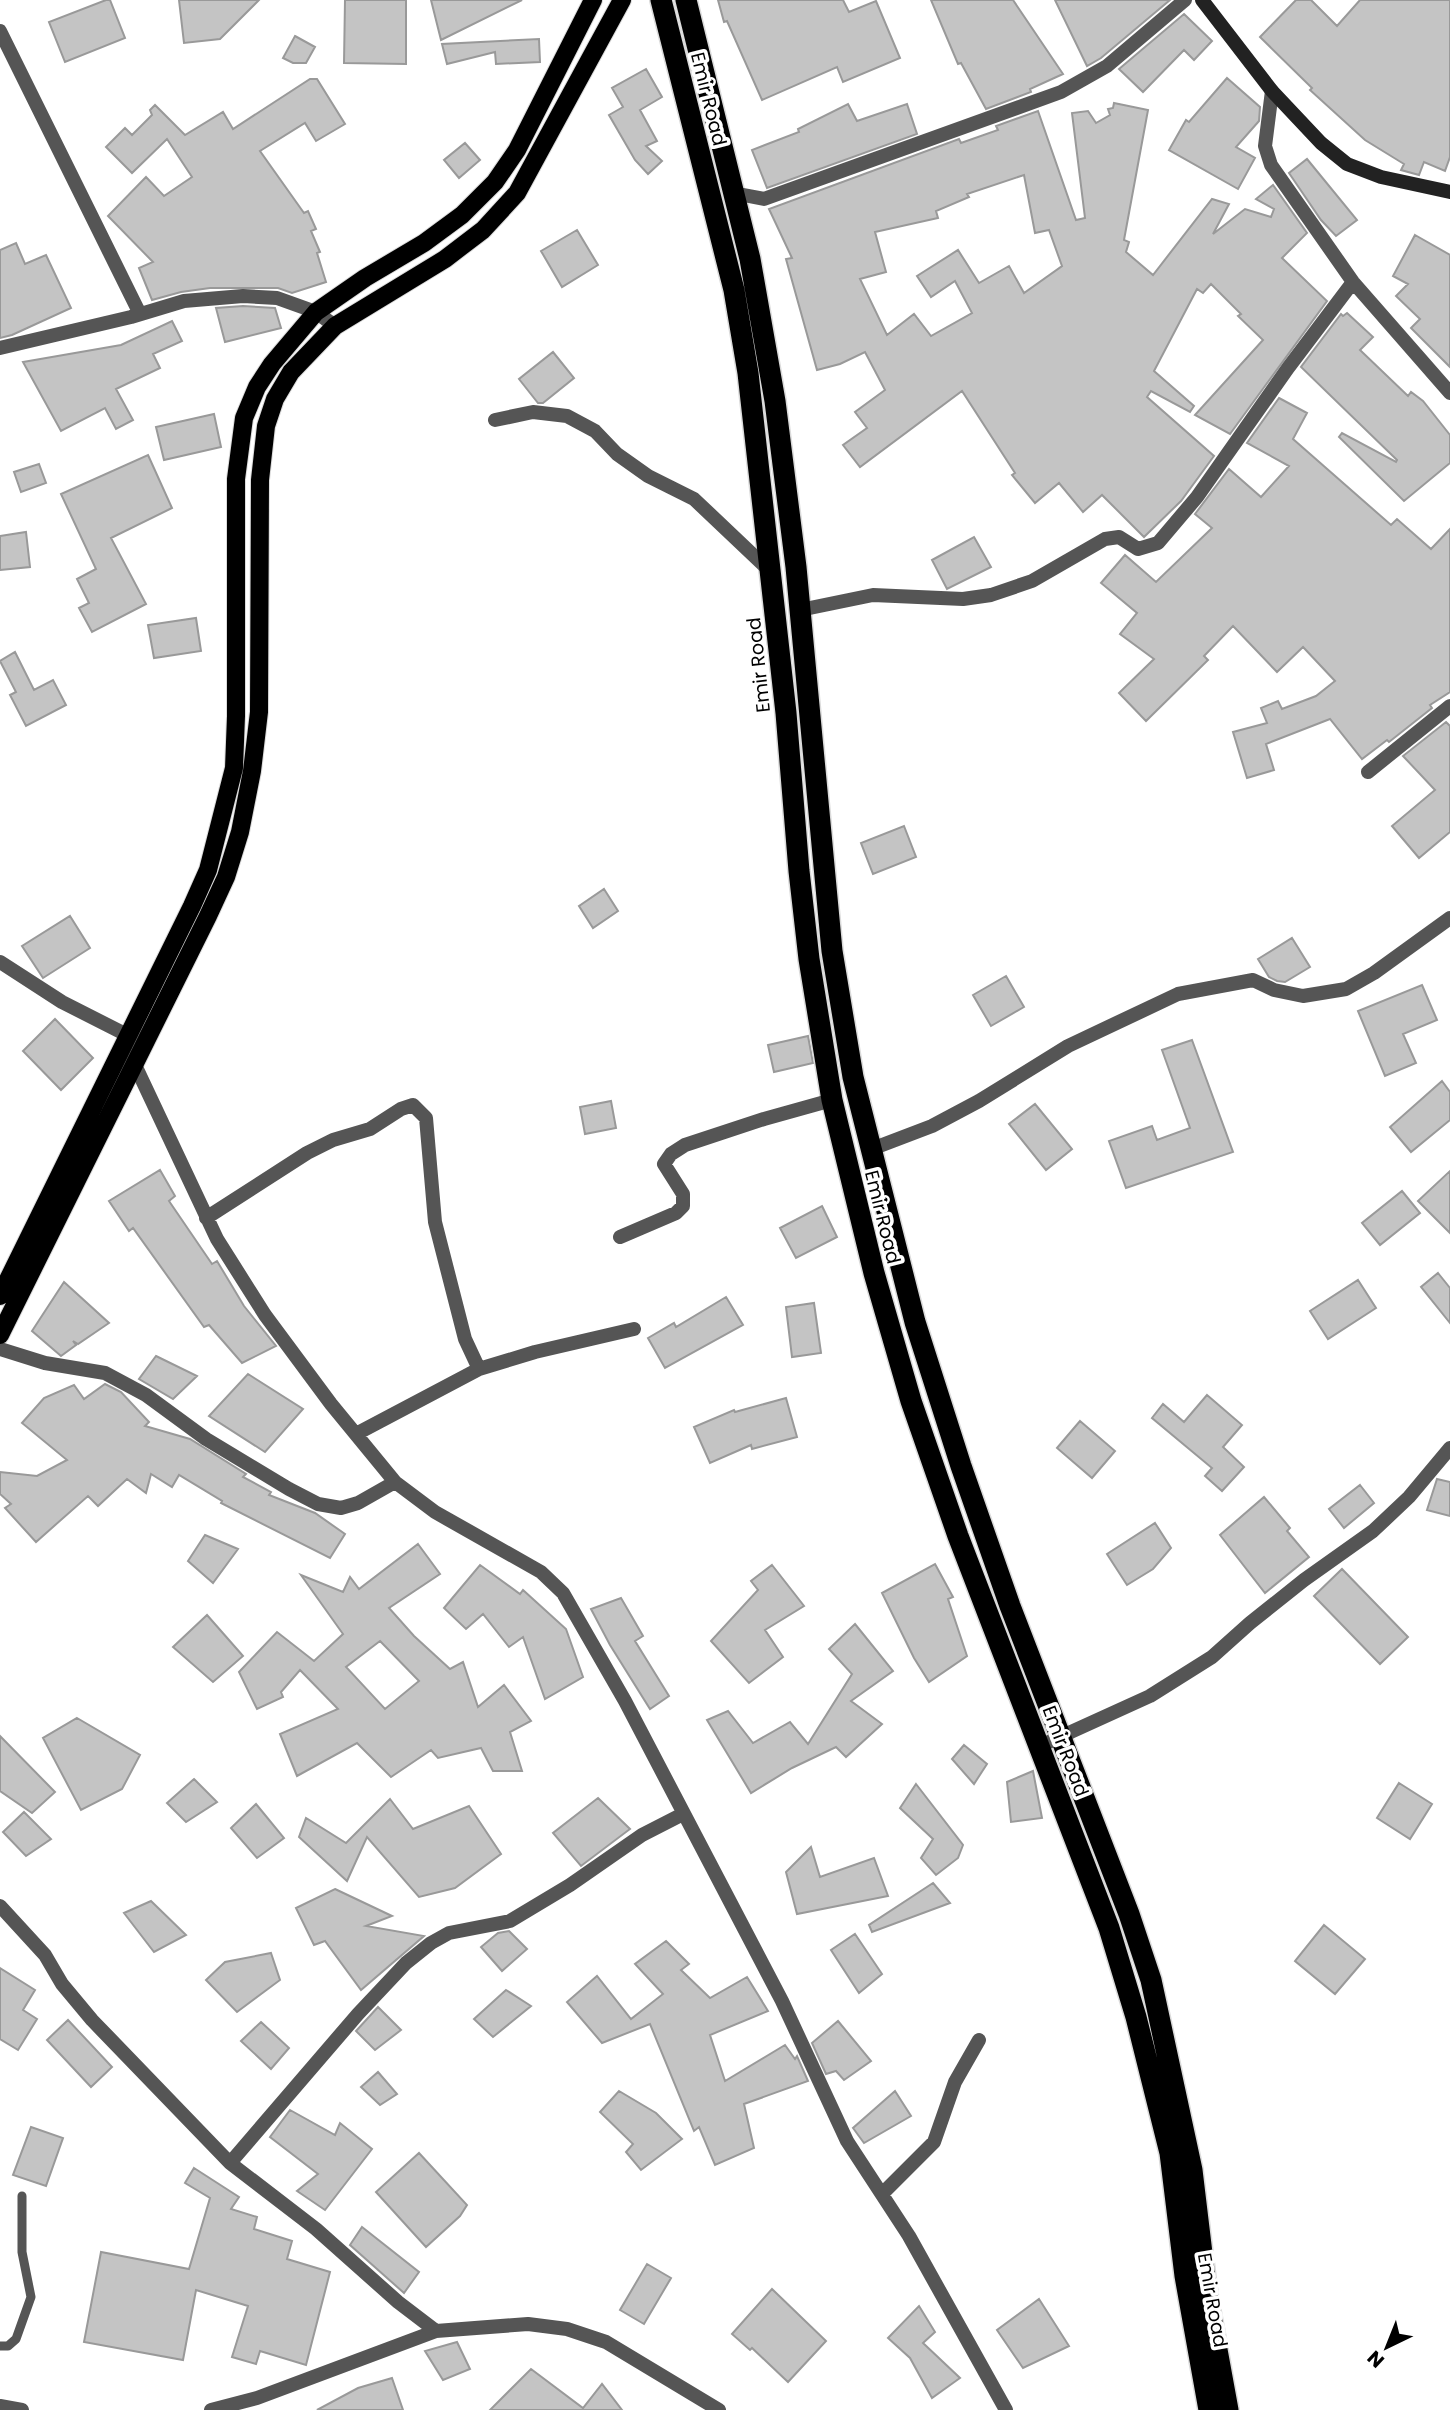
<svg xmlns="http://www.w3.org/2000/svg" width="1450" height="2410" font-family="Poppins,sans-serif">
	<rect width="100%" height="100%" fill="#fff"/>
	<path fill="#c4c4c4" stroke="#999" stroke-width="2" fill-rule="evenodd" d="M 106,0 L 110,0 L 125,38 L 65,62 L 49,22 Z
		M 179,0 L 259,0 L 220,39 L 184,43 Z
		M 345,0 L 406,0 L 406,64 L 344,63 Z
		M 431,0 L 522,0 L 441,40 Z
		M 718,0 L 843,0 L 849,12 L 876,1 L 900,58 L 843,82 L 837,67 L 762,100 L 727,21 L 724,22 Z
		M 931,0 L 1013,0 L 1063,74 L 1030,89 L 1031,92 L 986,109 L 961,63 L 958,64 Z
		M 1055,0 L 1170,0 L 1101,58 L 1087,66 Z
		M 1296,0 L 1311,0 L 1337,26 L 1360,0 L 1450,0 L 1450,157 L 1445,171 L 1424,162 L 1419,175 L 1401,170 L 1404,164 L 1365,140 L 1310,90 L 1312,88 L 1260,37 Z
		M 1184,14 L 1212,41 L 1194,60 L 1184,50 L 1143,92 L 1119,69 Z
		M 295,36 L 315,47 L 306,63 L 293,63 L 283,58 Z
		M 539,39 L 540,62 L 496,64 L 495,52 L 447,64 L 442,44 Z
		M 646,69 L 662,97 L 640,110 L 657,141 L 646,146 L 662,161 L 648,174 L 635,160 L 609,115 L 623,107 L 612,88 Z
		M 1227,78 L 1260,107 L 1259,121 L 1236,147 L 1255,158 L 1238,189 L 1169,150 L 1186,120 L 1189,122 Z
		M 310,79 L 317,79 L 345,124 L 316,141 L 305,123 L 260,151 L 304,213 L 308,211 L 316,229 L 311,231 L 320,252 L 317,253 L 326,282 L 292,293 L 278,288 L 210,288 L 181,292 L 152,300 L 139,268 L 153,262 L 108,216 L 146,177 L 164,196 L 192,177 L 167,139 L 132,173 L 106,147 L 125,128 L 132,135 L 152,115 L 150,110 L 155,105 L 185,135 L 223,112 L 233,129 Z
		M 1114,103 L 1148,110 L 1124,240 L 1129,242 L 1126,252 L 1153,275 L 1212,199 L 1229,204 L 1213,234 L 1245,209 L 1271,217 L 1274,209 L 1256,199 L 1273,185 L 1307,233 L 1282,258 L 1327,301 L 1230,434 L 1195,415 L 1263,340 L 1238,316 L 1241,314 L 1211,284 L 1203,293 L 1197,289 L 1154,371 L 1194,406 L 1190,412 L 1151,391 L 1147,397 L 1214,456 L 1181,501 L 1144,537 L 1102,495 L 1083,512 L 1059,483 L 1035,503 L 1012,475 L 1015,473 L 962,391 L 860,467 L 843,445 L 867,428 L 855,412 L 885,390 L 865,352 L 840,364 L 817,370 L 786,259 L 792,258 L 769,209 L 959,139 L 961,143 L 998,130 L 996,126 L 1038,111 L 1076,220 L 1085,218 L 1072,113 L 1088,111 L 1096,123 L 1110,115 L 1108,109 L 1113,108 ZM 1024,175 L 1035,233 L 1049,230 L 1062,266 L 1024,293 L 1009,266 L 979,283 L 958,250 L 917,276 L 931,297 L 955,281 L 972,313 L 931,336 L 914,314 L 887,335 L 860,279 L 886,272 L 875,232 L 938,218 L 936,211 L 969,197 L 967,194 Z
		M 848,104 L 857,121 L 907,104 L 917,134 L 767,188 L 752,150 L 799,132 L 798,129 Z
		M 465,143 L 480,160 L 459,178 L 444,160 Z
		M 1307,159 L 1357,220 L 1336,236 L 1321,220 L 1289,173 Z
		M 577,230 L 598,265 L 562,287 L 541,251 Z
		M 1415,235 L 1450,255 L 1450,367 L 1411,328 L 1420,319 L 1396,296 L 1408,284 L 1393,276 Z
		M 16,243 L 25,264 L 46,255 L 71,308 L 12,335 L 0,338 L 0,250 Z
		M 243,306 L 275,308 L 281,328 L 225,342 L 216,308 Z
		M 1347,313 L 1373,337 L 1360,350 L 1408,396 L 1411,392 L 1423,401 L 1450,435 L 1450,463 L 1404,501 L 1339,437 L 1342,433 L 1396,462 L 1397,460 L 1301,367 L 1341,314 L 1343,316 Z
		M 172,321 L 182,341 L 153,354 L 160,368 L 116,389 L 133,420 L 116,429 L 105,408 L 61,431 L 23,362 L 121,345 Z
		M 553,352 L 574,378 L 543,403 L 538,403 L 519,379 Z
		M 1279,398 L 1307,413 L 1293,439 L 1391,525 L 1397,519 L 1431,549 L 1450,529 L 1450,692 L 1430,705 L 1432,708 L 1389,742 L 1387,740 L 1362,759 L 1330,719 L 1266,744 L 1274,770 L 1247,778 L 1233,732 L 1267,723 L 1261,708 L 1278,701 L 1282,709 L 1316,696 L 1335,681 L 1303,647 L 1277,672 L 1233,626 L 1204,656 L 1208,660 L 1146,721 L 1119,693 L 1154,659 L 1120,634 L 1137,613 L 1101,583 L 1125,555 L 1156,582 L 1212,528 L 1195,514 L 1229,469 L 1261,497 L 1289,466 L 1247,443 Z
		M 214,414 L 221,447 L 164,460 L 156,427 Z
		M 148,455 L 172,508 L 111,538 L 146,604 L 92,632 L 79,608 L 89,603 L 77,579 L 96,569 L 61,494 Z
		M 39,464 L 46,483 L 21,492 L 14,472 Z
		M 26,532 L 30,567 L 0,570 L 0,536 Z
		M 974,537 L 991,567 L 947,589 L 932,560 Z
		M 196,618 L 201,651 L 154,658 L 148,625 Z
		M 15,652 L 34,690 L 53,680 L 66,705 L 26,726 L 10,695 L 16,692 L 0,661 Z
		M 1446,722 L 1450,726 L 1450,832 L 1419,858 L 1392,826 L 1435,790 L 1403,756 Z
		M 904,826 L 916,857 L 873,874 L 861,843 Z
		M 604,889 L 618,911 L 593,928 L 579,906 Z
		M 70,916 L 90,948 L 43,978 L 22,946 Z
		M 1292,938 L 1310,967 L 1285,982 L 1277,981 L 1269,977 L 1258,959 Z
		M 1006,976 L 1024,1007 L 991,1026 L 973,995 Z
		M 1422,985 L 1437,1020 L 1403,1034 L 1416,1063 L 1385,1076 L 1358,1011 Z
		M 55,1019 L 93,1058 L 61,1090 L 23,1051 Z
		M 808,1036 L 813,1063 L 774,1072 L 768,1045 Z
		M 1192,1040 L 1233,1152 L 1126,1188 L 1109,1141 L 1152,1126 L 1157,1140 L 1190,1128 L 1162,1050 Z
		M 1442,1081 L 1450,1092 L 1450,1120 L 1411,1152 L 1390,1127 Z
		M 611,1101 L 616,1128 L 585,1134 L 580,1107 Z
		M 1035,1104 L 1072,1149 L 1046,1170 L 1009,1124 Z
		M 160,1170 L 175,1196 L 169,1201 L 212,1264 L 217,1261 L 244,1306 L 276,1346 L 242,1363 L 209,1325 L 204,1327 L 133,1228 L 129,1231 L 109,1201 Z
		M 1450,1171 L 1450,1233 L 1418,1201 Z
		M 1402,1191 L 1420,1213 L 1380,1245 L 1362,1223 Z
		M 822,1206 L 837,1237 L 796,1258 L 780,1228 Z
		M 1438,1273 L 1450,1288 L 1450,1323 L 1421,1287 Z
		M 1358,1280 L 1376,1308 L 1328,1339 L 1310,1311 Z
		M 64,1282 L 109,1323 L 78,1344 L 73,1341 L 76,1345 L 61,1356 L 32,1331 Z
		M 726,1297 L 743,1325 L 665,1368 L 648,1338 L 674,1323 L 676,1327 Z
		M 814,1303 L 821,1353 L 792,1357 L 786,1307 Z
		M 156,1356 L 197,1376 L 173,1399 L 139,1379 Z
		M 248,1374 L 303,1409 L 265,1452 L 209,1416 Z
		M 105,1384 L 121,1392 L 149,1422 L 145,1426 L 190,1439 L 246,1474 L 243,1477 L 271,1492 L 269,1495 L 315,1513 L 345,1534 L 330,1558 L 221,1503 L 222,1501 L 179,1475 L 172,1487 L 151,1474 L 146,1493 L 127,1479 L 98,1506 L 88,1496 L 36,1542 L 5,1508 L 11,1504 L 0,1494 L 0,1472 L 37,1476 L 67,1460 L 22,1423 L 44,1398 L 74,1385 L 84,1399 Z
		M 1207,1395 L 1242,1425 L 1223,1447 L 1244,1467 L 1222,1491 L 1205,1476 L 1212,1468 L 1152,1418 L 1163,1404 L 1184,1422 Z
		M 786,1398 L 797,1437 L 752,1449 L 751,1445 L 710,1463 L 694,1427 L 734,1410 L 735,1412 Z
		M 1080,1421 L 1115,1451 L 1092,1478 L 1057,1448 Z
		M 1437,1479 L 1450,1482 L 1450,1516 L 1427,1510 Z
		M 1360,1485 L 1374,1503 L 1344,1528 L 1329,1509 Z
		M 1264,1497 L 1290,1528 L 1287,1531 L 1309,1557 L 1265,1593 L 1220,1535 Z
		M 1155,1523 L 1171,1548 L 1153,1569 L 1127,1585 L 1107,1554 Z
		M 205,1535 L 238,1549 L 213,1583 L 188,1561 Z
		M 418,1544 L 440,1574 L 389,1608 L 414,1636 L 450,1669 L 463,1662 L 478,1707 L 504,1685 L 531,1721 L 510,1732 L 522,1771 L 493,1771 L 481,1748 L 438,1758 L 431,1750 L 391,1777 L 357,1743 L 297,1776 L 280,1734 L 338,1709 L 300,1670 L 281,1692 L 283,1697 L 257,1709 L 239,1672 L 277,1632 L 314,1661 L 343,1634 L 301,1575 L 343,1592 L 350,1577 L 359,1589 ZM 380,1641 L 419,1681 L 385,1709 L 346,1667 Z
		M 935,1564 L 953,1597 L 948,1599 L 967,1656 L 929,1682 L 914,1658 L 882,1593 Z
		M 480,1565 L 520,1594 L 523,1590 L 566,1629 L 583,1677 L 545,1699 L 523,1637 L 509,1647 L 483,1614 L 466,1629 L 444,1608 Z
		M 772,1565 L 804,1606 L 765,1630 L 783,1657 L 749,1683 L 711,1641 L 758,1590 L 751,1581 Z
		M 1342,1569 L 1408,1637 L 1380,1664 L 1314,1596 Z
		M 621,1598 L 643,1636 L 635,1641 L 669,1696 L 650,1709 L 610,1645 L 591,1609 Z
		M 207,1615 L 243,1656 L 213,1682 L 173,1647 Z
		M 855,1624 L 893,1671 L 851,1701 L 882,1724 L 846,1757 L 836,1747 L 792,1768 L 751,1793 L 707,1720 L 728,1711 L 753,1743 L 790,1722 L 808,1744 L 852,1674 L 829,1649 Z
		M 77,1718 L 140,1755 L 122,1789 L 81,1810 L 43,1738 Z
		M 0,1736 L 55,1792 L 32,1813 L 0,1791 Z
		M 964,1745 L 987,1764 L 974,1784 L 952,1759 Z
		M 1033,1771 L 1042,1818 L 1011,1822 L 1007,1782 Z
		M 194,1779 L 217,1802 L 186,1822 L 167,1803 Z
		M 1399,1783 L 1432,1804 L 1410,1839 L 1377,1818 Z
		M 916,1784 L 963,1845 L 958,1858 L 936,1875 L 921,1858 L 933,1839 L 900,1808 Z
		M 598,1798 L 630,1829 L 581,1866 L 553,1833 Z
		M 390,1799 L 413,1829 L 469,1806 L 501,1854 L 455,1888 L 419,1897 L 367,1837 L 347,1881 L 299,1837 L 306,1818 L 346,1843 Z
		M 256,1804 L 284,1838 L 257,1858 L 231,1828 Z
		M 24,1812 L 51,1839 L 26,1856 L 3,1832 Z
		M 811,1847 L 820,1877 L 874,1858 L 888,1896 L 797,1914 L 786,1872 Z
		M 933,1883 L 950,1903 L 872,1932 L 869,1925 Z
		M 335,1889 L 392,1916 L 366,1926 L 424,1936 L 361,1990 L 325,1941 L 314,1945 L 296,1908 Z
		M 151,1901 L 186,1935 L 154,1952 L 124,1913 Z
		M 1324,1925 L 1365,1959 L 1335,1994 L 1295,1961 Z
		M 509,1931 L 527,1949 L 502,1971 L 481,1947 L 498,1933 Z
		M 855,1934 L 882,1974 L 859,1993 L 831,1950 Z
		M 666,1941 L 689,1964 L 681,1970 L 710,1998 L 747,1977 L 768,2011 L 710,2035 L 725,2081 L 785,2045 L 795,2059 L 797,2056 L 808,2081 L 744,2104 L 754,2148 L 715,2165 L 699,2127 L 694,2131 L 650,2024 L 602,2043 L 567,2002 L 597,1976 L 631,2019 L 663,1994 L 635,1964 Z
		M 271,1953 L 280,1980 L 237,2012 L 206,1980 L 225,1962 Z
		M 0,1968 L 35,1990 L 23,2010 L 37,2019 L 18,2050 L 0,2039 Z
		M 506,1990 L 531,2006 L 493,2037 L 474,2019 Z
		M 378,2007 L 401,2030 L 375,2050 L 356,2031 Z
		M 68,2020 L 112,2067 L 91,2087 L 47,2040 Z
		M 838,2021 L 871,2061 L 844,2080 L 836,2071 L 826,2074 L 812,2043 Z
		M 261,2022 L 289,2048 L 271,2069 L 241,2041 Z
		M 378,2072 L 397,2094 L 380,2105 L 361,2087 Z
		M 619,2091 L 656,2113 L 682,2139 L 641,2170 L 626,2152 L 633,2144 L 600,2112 Z
		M 895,2091 L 911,2116 L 864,2143 L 853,2128 Z
		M 290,2110 L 335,2135 L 340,2123 L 372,2149 L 325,2210 L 297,2191 L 318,2174 L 270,2137 Z
		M 31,2127 L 63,2138 L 46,2186 L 13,2175 Z
		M 419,2153 L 467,2205 L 460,2216 L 426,2247 L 376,2192 Z
		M 194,2168 L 239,2197 L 231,2209 L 257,2217 L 254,2229 L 292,2241 L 287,2259 L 330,2272 L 306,2365 L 260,2351 L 256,2364 L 232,2357 L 248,2306 L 196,2290 L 183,2360 L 84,2342 L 101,2252 L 189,2269 L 210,2198 L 185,2183 Z
		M 362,2227 L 419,2272 L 404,2293 L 350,2245 Z
		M 647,2264 L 671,2278 L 644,2324 L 620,2310 Z
		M 772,2289 L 826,2341 L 788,2382 L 752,2348 L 750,2350 L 732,2334 Z
		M 1039,2299 L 1069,2346 L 1023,2368 L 997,2330 Z
		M 919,2306 L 935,2332 L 923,2343 L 960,2378 L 932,2398 L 910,2358 L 888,2338 Z
		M 457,2342 L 470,2369 L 443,2380 L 425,2351 Z
		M 531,2369 L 583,2408 L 602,2384 L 622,2410 L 490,2410 Z
		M 392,2378 L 403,2410 L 317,2410 L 358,2388 Z"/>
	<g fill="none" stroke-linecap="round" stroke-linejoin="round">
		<defs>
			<path id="primary" d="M 0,1296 L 192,906 L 208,870 L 234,768 L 236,716 L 236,479 L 244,418 L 257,387 L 272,364 L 316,312 L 365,278 L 424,243 L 462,215 L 495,182 L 517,150 L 593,0
				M 0,1335 L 208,916 L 226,877 L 240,832 L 252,771 L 259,712 L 260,480 L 266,426 L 275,399 L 291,372 L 335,326 L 445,259 L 483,230 L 517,193 L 622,0"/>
			<path id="highway" d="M 661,0 L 734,290 L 748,373 L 786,713 L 799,871 L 809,959 L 832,1100 L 874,1273 L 911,1401 L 958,1536 L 1109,1928 L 1136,2017 L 1170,2153 L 1185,2276 L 1209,2410
				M 686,0 L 750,259 L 775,401 L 796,567 L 832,951 L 853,1077 L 915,1322 L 961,1466 L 1010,1606 L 1129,1914 L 1151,1980 L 1192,2170 L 1207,2295 L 1228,2410"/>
		</defs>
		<use href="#primary" stroke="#dbdbdb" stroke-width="20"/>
		<use href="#highway" stroke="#dbdbdb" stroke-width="24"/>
		<path stroke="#555" stroke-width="9" d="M 0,2346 L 8,2346 L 16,2339 L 31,2297 L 22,2252 L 22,2196"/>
		<path stroke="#555" stroke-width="14" d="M 0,31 L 140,314
			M 1272,91 L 1265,146 L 1271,165 L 1353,282 L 1450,393
			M 733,193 L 764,199 L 1061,92 L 1107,66 L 1185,0
			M 0,348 L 131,317 L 184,301 L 243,296 L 277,298 L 316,312 L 335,326
			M 495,420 L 533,412 L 567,416 L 595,431 L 617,454 L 648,476 L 694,499 L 770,571
			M 800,610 L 873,595 L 963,599 L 991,595 L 1032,581 L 1105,539 L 1119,537 L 1138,549 L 1158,543 L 1197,497 L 1288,368 L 1353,282
			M 1368,772 L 1450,706
			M 0,962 L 62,1002 L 129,1036
			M 135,1065 L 217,1239 L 265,1315 L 331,1404 L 395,1482 L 435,1512 L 541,1572 L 563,1593 L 625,1701 L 782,2001 L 847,2141 L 909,2236 L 1006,2410
			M 869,1150 L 932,1126 L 979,1101 L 1068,1046 L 1178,994 L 1253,980 L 1274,990 L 1303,996 L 1346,989 L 1374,973 L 1450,918
			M 206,1218 L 307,1153 L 333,1140 L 370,1129 L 401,1109 L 413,1105 L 426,1118 L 435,1222 L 465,1339 L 479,1369
			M 620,1237 L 676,1213 L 683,1206 L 683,1194 L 664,1164 L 671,1154 L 685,1145 L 764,1119 L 832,1100
			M 0,1349 L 45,1363 L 105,1373 L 146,1395 L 206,1439 L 289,1489 L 318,1504 L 341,1508 L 358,1503 L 395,1482
			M 356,1434 L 479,1369 L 535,1352 L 634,1329
			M 1040,1746 L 1150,1696 L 1212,1657 L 1250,1623 L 1304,1580 L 1373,1531 L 1409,1497 L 1450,1448
			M 0,1906 L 45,1955 L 62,1984 L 92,2020 L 230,2163 L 316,2229 L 398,2302 L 436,2331
			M 230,2163 L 358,2014 L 406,1963 L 431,1943 L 449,1933 L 510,1921 L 570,1885 L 642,1835 L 683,1814
			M 882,2194 L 934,2142 L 955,2082 L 979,2040
			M 0,2406 L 22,2410
			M 211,2410 L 257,2398 L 436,2331 L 528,2324 L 567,2329 L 606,2342 L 719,2410"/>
		<path stroke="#222" stroke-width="14" d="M 1202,0 L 1272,91 L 1321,143 L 1347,164 L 1381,177 L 1450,192"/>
		<use href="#primary" stroke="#000" stroke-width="18"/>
		<use href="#highway" stroke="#000" stroke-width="21"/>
	</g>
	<g text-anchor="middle" stroke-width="7" stroke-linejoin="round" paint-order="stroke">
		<g font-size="19" fill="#000" stroke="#fff">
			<text transform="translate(709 99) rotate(76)" y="7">Emir Road</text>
			<text transform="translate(758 665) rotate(-96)" y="7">Emir Road</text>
			<text transform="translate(883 1217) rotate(76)" y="7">Emir Road</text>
			<text transform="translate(1066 1751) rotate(69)" y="7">Emir Road</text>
			<text transform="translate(1213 2300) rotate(80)" y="7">Emir Road</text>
		</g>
	</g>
	<g transform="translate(1387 2347) rotate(223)" stroke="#ffffff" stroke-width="5" paint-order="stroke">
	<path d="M0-5L12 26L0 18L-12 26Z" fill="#000000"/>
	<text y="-10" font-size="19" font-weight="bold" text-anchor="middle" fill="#000000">N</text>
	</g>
</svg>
